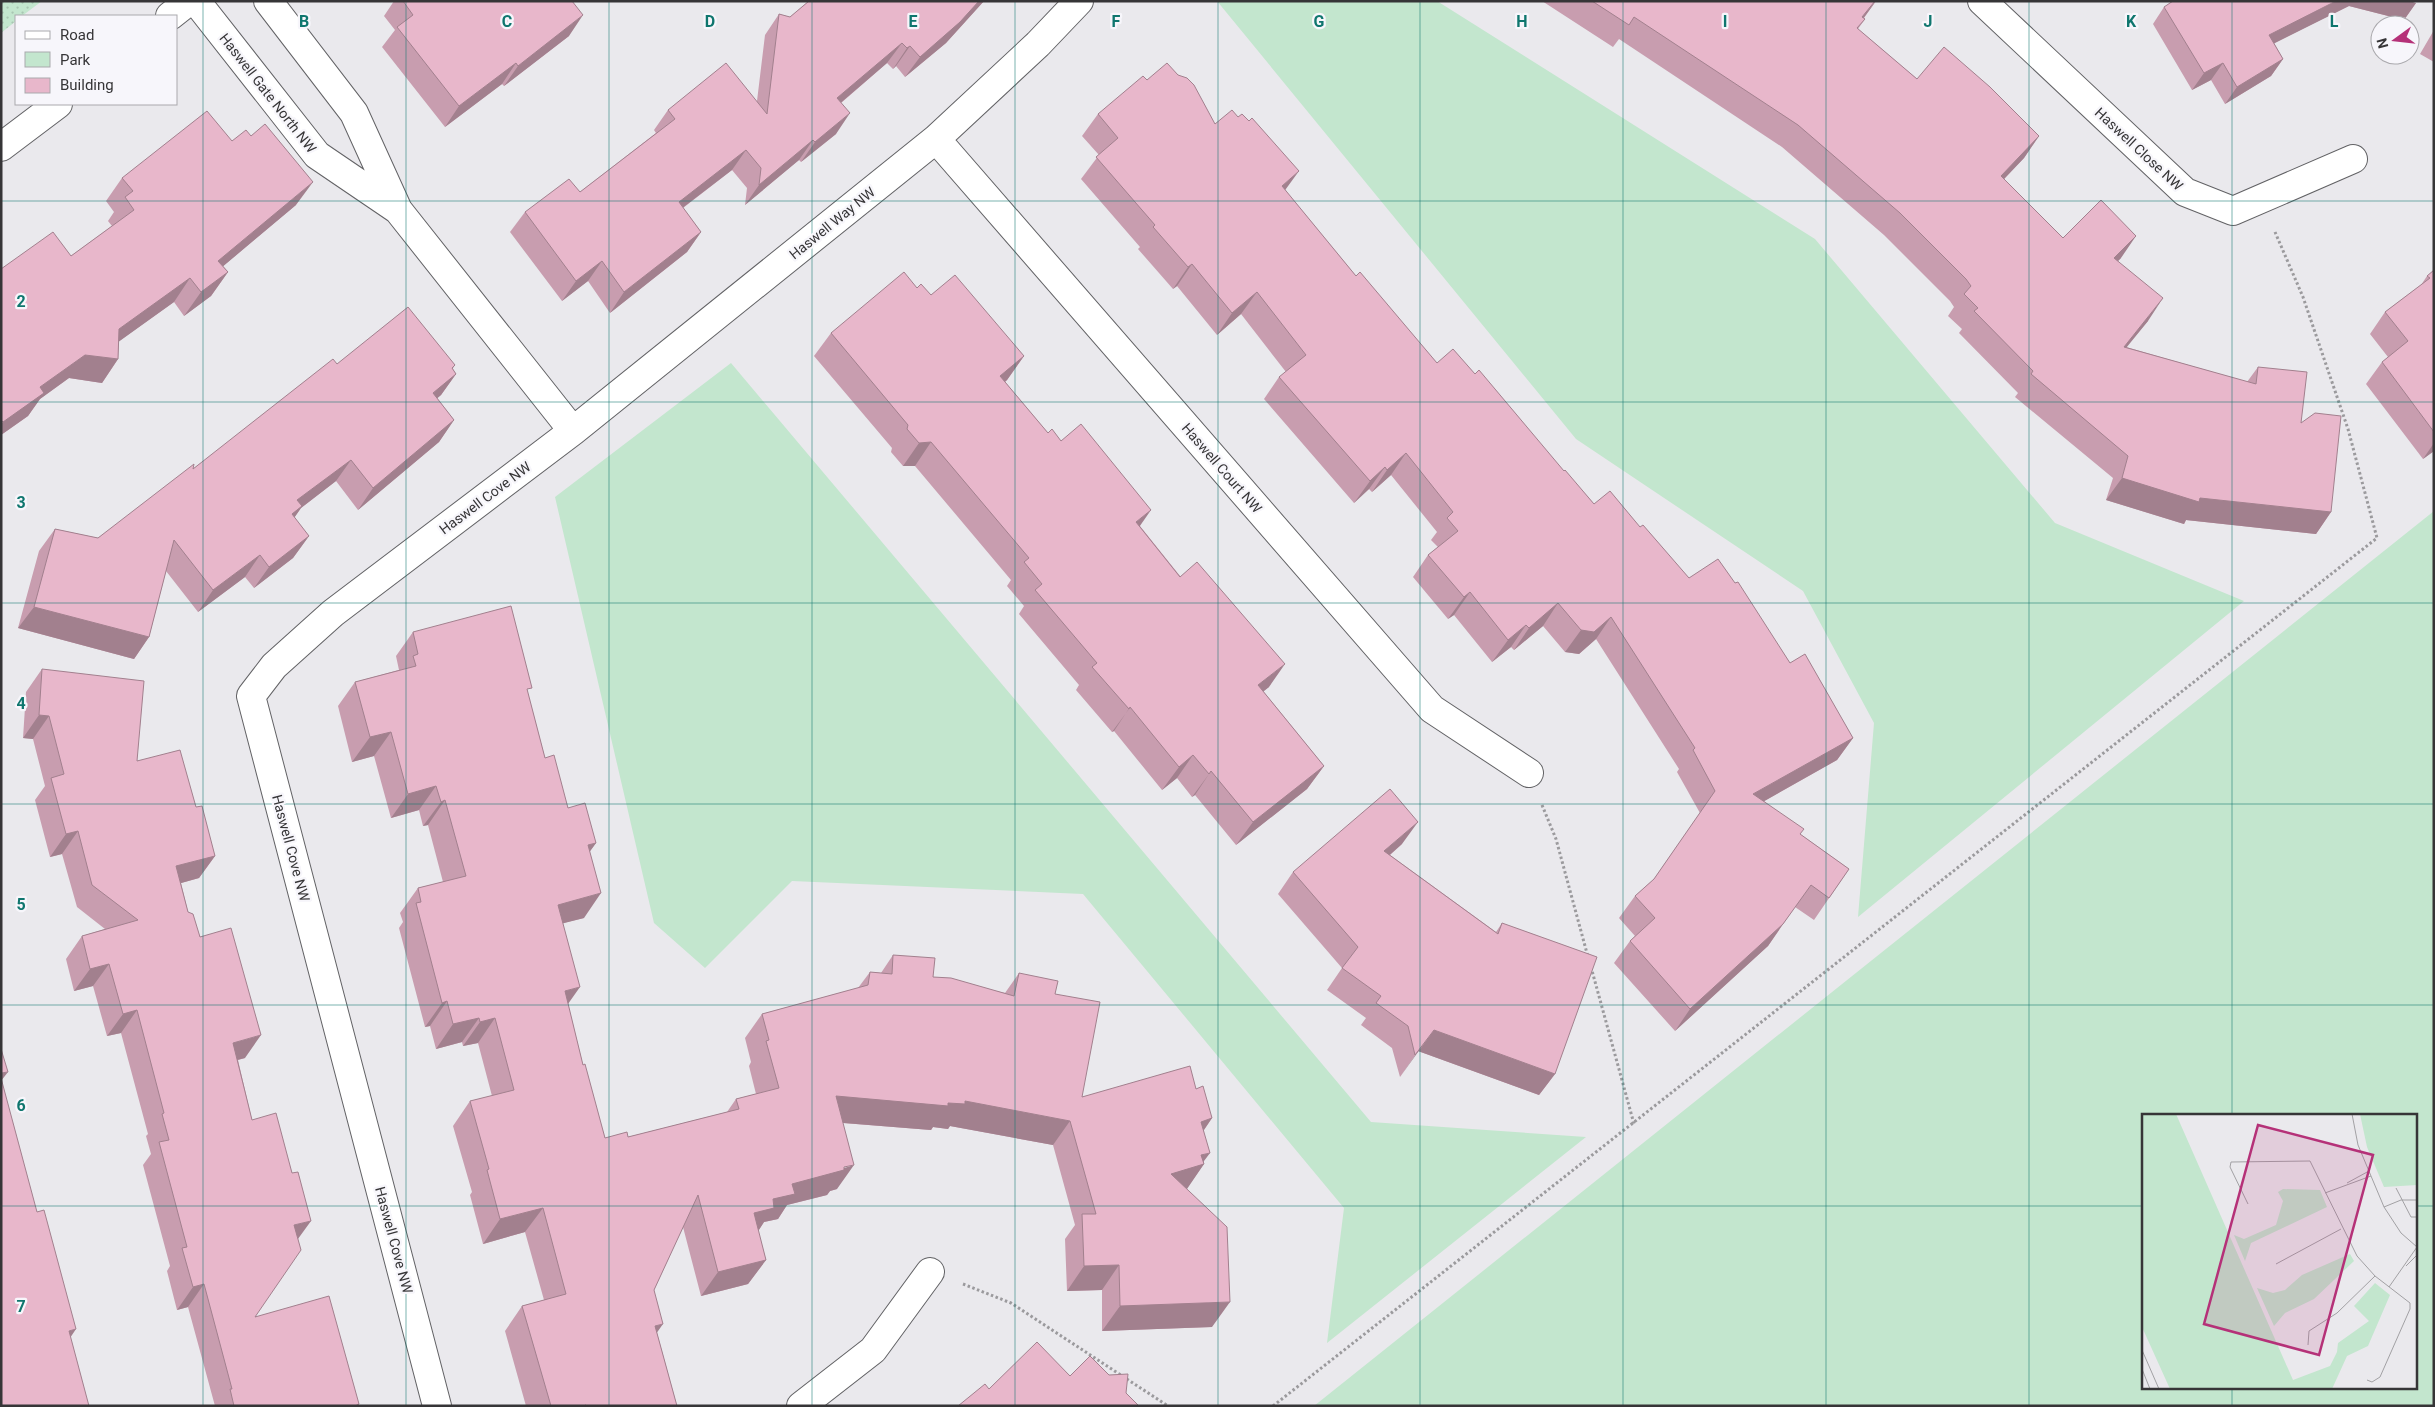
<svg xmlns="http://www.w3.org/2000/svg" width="2435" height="1407" font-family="Roboto,sans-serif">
	<defs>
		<pattern id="park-dots" width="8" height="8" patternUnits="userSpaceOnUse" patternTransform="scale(1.25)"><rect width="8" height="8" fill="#c3e6ce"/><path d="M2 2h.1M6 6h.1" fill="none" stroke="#a8c6b2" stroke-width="1.8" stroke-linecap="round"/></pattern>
	</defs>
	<rect width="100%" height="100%" fill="#eae9ed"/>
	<path fill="#c3e6ce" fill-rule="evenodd" d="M 1217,1 L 1437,1 L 1815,239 L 2055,523 L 2244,601 L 1858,917 L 1874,723 L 1803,591 L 1576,439 Z
		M 731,363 L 1371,1122 L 1586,1137 L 1327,1343 L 1344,1208 L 1083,894 L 792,881 L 705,968 L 654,923 L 555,497 Z
		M 2434,511 L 2434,1406 L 1314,1406 ZM 2144,1116 L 2416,1116 L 2416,1388 L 2144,1388 Z"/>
	<path fill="url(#park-dots)" d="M 1,1 L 42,1 L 22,16 L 16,16 L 16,21 L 1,33 Z"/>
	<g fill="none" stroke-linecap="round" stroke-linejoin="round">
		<defs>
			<path id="minor" d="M 196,1 L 317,155 L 398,210
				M 268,1 L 354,113 L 398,210 L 573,431
				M 1982,1 L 2185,192 L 2233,211 L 2353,159
				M 170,16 L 189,1
				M 936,139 L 1432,709 L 1529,773
				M 1,147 L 58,104
				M 437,1406 L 251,696 L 274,666 L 333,613 L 573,431 L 936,139 L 1038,44 L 1079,1
				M 801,1406 L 873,1350 L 930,1272"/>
		</defs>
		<use href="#minor" stroke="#626265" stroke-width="30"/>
		<path stroke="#9b9a9d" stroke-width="3" stroke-dasharray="2.5 2.5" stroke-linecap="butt" d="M 1542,805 L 1556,839 L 1588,957
			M 1591,967 L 1634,1124
			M 963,1284 L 1011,1303 L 1168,1406
			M 1273,1406 L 2377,538 L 2348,429 L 2303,297 L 2275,232"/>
		<use href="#minor" stroke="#fff" stroke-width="28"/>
	</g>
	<path fill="#c89daf" d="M 394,1 L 572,1 L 569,36 L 504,86 L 502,84 L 445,127 L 382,47 L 395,30 L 384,16 Z
		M 809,1 L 984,1 L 946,43 L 905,77 L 896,66 L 893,69 L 887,63 L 841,103 L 836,134 L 801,162 L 799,160 L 745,205 L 747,188 L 732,170 L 683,208 L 701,232 L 687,252 L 610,313 L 588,281 L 562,301 L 510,232 L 525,212 L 580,192 L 656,133 L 654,130 L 668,110 L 757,101 L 765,35 L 779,14 L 790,17 Z
		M 1542,1 L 1876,1 L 1864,18 L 1865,19 L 1858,29 L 1917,79 L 2039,136 L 2024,158 L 2004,179 L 2063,238 L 2121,258 L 2118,261 L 2148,321 L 2126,347 L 2247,382 L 2258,367 L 2301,423 L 2331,512 L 2316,534 L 2186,520 L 2184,524 L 2106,500 L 2113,478 L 2015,397 L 2018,393 L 1959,333 L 1962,329 L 1948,316 L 1954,307 L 1950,301 L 1884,235 L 1782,147 L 1619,39 L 1613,47 Z
		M 2416,3 L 2404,20 L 2349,6 L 2274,43 L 2283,59 L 2271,76 L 2225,104 L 2211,80 L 2192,90 L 2153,24 L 2164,7 Z
		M 2434,30 L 2434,62 L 2420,54 Z
		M 1147,80 L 1215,124 L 1285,190 L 1356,276 L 1437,363 L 1564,471 L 1594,504 L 1640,527 L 1689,578 L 1735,583 L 1790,663 L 1853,738 L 1837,760 L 1764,801 L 1800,834 L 1849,869 L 1814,920 L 1795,907 L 1768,946 L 1675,1031 L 1614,963 L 1630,941 L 1635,936 L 1619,918 L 1635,896 L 1654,879 L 1700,813 L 1677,772 L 1679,769 L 1596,639 L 1579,654 L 1565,652 L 1543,626 L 1514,650 L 1511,647 L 1492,662 L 1454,615 L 1448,619 L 1413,577 L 1428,555 L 1438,547 L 1431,540 L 1437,532 L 1391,475 L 1372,492 L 1369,489 L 1354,503 L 1264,399 L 1279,377 L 1286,372 L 1241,314 L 1217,335 L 1177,286 L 1173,289 L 1138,249 L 1140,247 L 1081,179 L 1099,155 L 1082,136 L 1098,114 Z
		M 232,141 L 296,205 L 223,266 L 228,272 L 211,296 L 184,316 L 174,302 L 119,341 L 118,359 L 102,383 L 69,378 L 40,399 L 28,416 L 1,435 L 1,269 L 71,256 L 112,226 L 108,221 L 114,212 L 106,201 L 122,178 Z
		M 2434,270 L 2434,451 L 2423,459 L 2366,384 L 2382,362 L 2388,357 L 2370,334 L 2385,312 L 2421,285 L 2427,276 Z
		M 917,288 L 931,295 L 1024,356 L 1007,380 L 1005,382 L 1048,433 L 1061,441 L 1140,526 L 1269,687 L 1263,691 L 1324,766 L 1307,789 L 1236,845 L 1195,795 L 1192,797 L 1177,778 L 1162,790 L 1114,731 L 1112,732 L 1076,690 L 1079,685 L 1019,614 L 1024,606 L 1007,586 L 1011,580 L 915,466 L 903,466 L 891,452 L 892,448 L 814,356 L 831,333 Z
		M 337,364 L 453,369 L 456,374 L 441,395 L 437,398 L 454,420 L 439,442 L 358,510 L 336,481 L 301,508 L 294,518 L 309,536 L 293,558 L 254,588 L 245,577 L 198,612 L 166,571 L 149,637 L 134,659 L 18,628 L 39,551 L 55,529 L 98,538 Z
		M 413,632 L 528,694 L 545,758 L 568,808 L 596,843 L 590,851 L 584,918 L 563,923 L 568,1004 L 583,1065 L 605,1138 L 628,1137 L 727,1112 L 736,1099 L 756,1094 L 749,1066 L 751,1062 L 745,1038 L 762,1014 L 858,988 L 870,972 L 881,973 L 893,955 L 933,977 L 1005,993 L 1019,973 L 1055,994 L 1082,1097 L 1196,1089 L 1212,1118 L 1204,1130 L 1204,1164 L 1186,1189 L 1212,1327 L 1102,1331 L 1102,1290 L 1067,1291 L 1065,1239 L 1075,1225 L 1053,1145 L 950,1126 L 948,1129 L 933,1127 L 931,1130 L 843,1123 L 837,1189 L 830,1191 L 827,1195 L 787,1205 L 778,1219 L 764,1222 L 758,1231 L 766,1260 L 748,1284 L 701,1296 L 683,1227 L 654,1290 L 657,1333 L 677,1406 L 526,1406 L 505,1331 L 522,1306 L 544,1300 L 525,1232 L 483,1244 L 470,1195 L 472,1192 L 453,1126 L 470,1101 L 492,1096 L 478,1043 L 463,1046 L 462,1042 L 436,1049 L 430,1026 L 425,1027 L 399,928 L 403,922 L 400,913 L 418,888 L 443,882 L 428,825 L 423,826 L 419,810 L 391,818 L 374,756 L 352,762 L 338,706 L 355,682 L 399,670 L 396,656 Z
		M 42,669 L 137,761 L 196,807 L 215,856 L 199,878 L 181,883 L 188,912 L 200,937 L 245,1058 L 238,1060 L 252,1120 L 298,1239 L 255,1317 L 359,1404 L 358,1406 L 215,1406 L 188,1307 L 177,1310 L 167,1271 L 170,1266 L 143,1165 L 151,1154 L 146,1136 L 148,1134 L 121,1033 L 107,1036 L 93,986 L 74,991 L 66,959 L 82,936 L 105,929 L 77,907 L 62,854 L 50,857 L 35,800 L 45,786 L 33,739 L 23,738 L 26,692 Z
		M 1402,844 L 1390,855 L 1496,932 L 1502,923 L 1555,1074 L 1539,1095 L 1418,1051 L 1400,1077 L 1392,1048 L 1361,1025 L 1366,1018 L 1327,990 L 1342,968 L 1278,894 L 1293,872 Z"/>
	<path fill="#a2808e" d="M 979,1 L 984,1 L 946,43 L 905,77 L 920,57 Z
		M 1876,1 L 1862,20 L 1862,17 Z
		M 2336,1 L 2410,1 L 2416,3 L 2404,20 L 2349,6 L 2257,52 L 2269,35 Z
		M 583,15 L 569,36 L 504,86 L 518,66 Z
		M 902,43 L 887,63 L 823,118 L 837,98 Z
		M 910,46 L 896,66 L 893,69 L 907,48 Z
		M 2283,59 L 2271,76 L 2225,104 L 2237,87 Z
		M 516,63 L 502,84 L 445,127 L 459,106 Z
		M 2223,63 L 2211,80 L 2192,90 L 2204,73 Z
		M 850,113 L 836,134 L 801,162 L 815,142 Z
		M 2039,136 L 2024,158 L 1986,198 L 2001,176 Z
		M 813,140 L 799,160 L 745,205 L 759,185 Z
		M 746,150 L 732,170 L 664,222 L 679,202 Z
		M 1299,171 L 1283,193 L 1282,186 Z
		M 313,182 L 296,205 L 202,284 L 218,261 Z
		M 701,232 L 687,252 L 610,313 L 624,292 Z
		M 2136,236 L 2121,258 L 2099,280 L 2114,258 Z
		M 602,261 L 588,281 L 562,301 L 576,281 Z
		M 1192,264 L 1177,286 L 1173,289 L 1188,267 Z
		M 228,272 L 211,296 L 184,316 L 201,292 Z
		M 190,278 L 174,302 L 103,353 L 119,329 Z
		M 1257,292 L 1241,314 L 1217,335 L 1232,313 Z
		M 2163,298 L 2148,321 L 2109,369 L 2124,347 Z
		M 85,355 L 118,359 L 102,383 L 69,378 L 40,399 L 28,416 L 1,435 L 1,424 L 3,422 L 40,387 Z
		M 1024,356 L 1007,380 L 984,400 L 1000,376 Z
		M 455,365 L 441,386 L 456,374 L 441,395 L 418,415 L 452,368 Z
		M 454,420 L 439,442 L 358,510 L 373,488 Z
		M 931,442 L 915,466 L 903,466 L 919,443 Z
		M 2434,443 L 2434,451 L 2423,459 Z
		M 1406,453 L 1391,475 L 1372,492 L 1387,470 Z
		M 351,460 L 336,481 L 301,508 L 287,528 L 297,500 Z
		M 1385,467 L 1369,489 L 1354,503 L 1370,481 Z
		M 2122,478 L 2331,512 L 2316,534 L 2186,520 L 2184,524 L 2106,500 Z
		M 1151,510 L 1135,533 L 1136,522 Z
		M 309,536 L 293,558 L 254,588 L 269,567 Z
		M 260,555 L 245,577 L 198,612 L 213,590 Z
		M 1470,592 L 1454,615 L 1448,619 L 1464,597 Z
		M 1558,603 L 1543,626 L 1514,650 L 1529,628 Z
		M 34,607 L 149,637 L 134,659 L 18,628 Z
		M 1611,617 L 1596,639 L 1579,654 L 1565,652 L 1581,630 Z
		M 1526,625 L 1511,647 L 1492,662 L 1508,640 Z
		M 1285,664 L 1269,687 L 1242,709 L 1258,685 Z
		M 1130,707 L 1114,731 L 1112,732 L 1129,709 Z
		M 39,715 L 49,716 L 33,739 L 23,738 Z
		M 391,732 L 374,756 L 352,762 L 370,737 Z
		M 1853,738 L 1837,760 L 1738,816 L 1753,794 Z
		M 1193,755 L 1177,778 L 1162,790 L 1179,767 Z
		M 1324,766 L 1307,789 L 1236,845 L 1253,822 Z
		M 1211,771 L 1195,795 L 1192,797 L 1209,774 Z
		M 436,786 L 419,810 L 391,818 L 408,794 Z
		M 445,800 L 428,825 L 423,826 L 441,802 Z
		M 1418,822 L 1402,844 L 1369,873 L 1384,851 Z
		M 78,831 L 62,854 L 50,857 L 66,834 Z
		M 596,843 L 578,868 L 588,845 Z
		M 215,856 L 199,878 L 160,889 L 176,866 Z
		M 601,893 L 584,918 L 541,929 L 558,905 Z
		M 1783,924 L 1768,946 L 1675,1031 L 1690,1009 Z
		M 109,964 L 93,986 L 74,991 L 90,969 Z
		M 580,987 L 563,1011 L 565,991 Z
		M 447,1001 L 430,1026 L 425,1027 L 442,1003 Z
		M 137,1010 L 121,1033 L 107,1036 L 123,1014 Z
		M 479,1018 L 462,1042 L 436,1049 L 453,1024 Z
		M 495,1018 L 478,1043 L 463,1046 L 480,1022 Z
		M 1434,1030 L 1555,1074 L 1539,1095 L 1418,1051 L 1400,1077 Z
		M 261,1035 L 245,1058 L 217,1065 L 233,1043 Z
		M 8,1072 L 1,1081 L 1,1073 Z
		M 836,1096 L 948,1103 L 965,1101 L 1070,1121 L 1053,1145 L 950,1126 L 948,1129 L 933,1127 L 931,1130 L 819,1121 Z
		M 1212,1118 L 1195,1143 L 1201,1122 Z
		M 1210,1153 L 1201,1165 L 1204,1164 L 1187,1189 L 1153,1199 L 1171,1174 L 1201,1155 Z
		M 854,1165 L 837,1189 L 830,1191 L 827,1195 L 787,1205 L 778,1219 L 764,1222 L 757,1233 L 754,1213 L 792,1184 Z
		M 543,1208 L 525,1232 L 483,1244 L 500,1219 Z
		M 311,1221 L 295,1243 L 294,1225 Z
		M 766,1260 L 748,1284 L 701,1296 L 718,1272 Z
		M 1119,1265 L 1102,1290 L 1067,1291 L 1084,1266 Z
		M 204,1284 L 188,1307 L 177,1310 L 193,1287 Z
		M 1230,1302 L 1212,1327 L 1102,1331 L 1120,1306 Z
		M 663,1324 L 646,1348 L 655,1326 Z
		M 76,1329 L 62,1350 L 69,1331 Z"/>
	<path fill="#e8b7cb" stroke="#a2808e" d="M 403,1 L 572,1 L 583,15 L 518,66 L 516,63 L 459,106 L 397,27 L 413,15 Z
		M 809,1 L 979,1 L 960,22 L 920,57 L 910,46 L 907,48 L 902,43 L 837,98 L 850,113 L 815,142 L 813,140 L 759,185 L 761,168 L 746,150 L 679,202 L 701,232 L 624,292 L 602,261 L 576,281 L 525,212 L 569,179 L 580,192 L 675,119 L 668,110 L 726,63 L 767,114 L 779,14 L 790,17 Z
		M 1592,1 L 1875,1 L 1862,17 L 1865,19 L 1857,28 L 1917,79 L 1944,47 L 1990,87 L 2039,136 L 2001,176 L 2063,238 L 2101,200 L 2136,236 L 2114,258 L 2163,298 L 2124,347 L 2256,384 L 2258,367 L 2307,372 L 2301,423 L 2315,413 L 2341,416 L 2331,512 L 2200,498 L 2199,502 L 2122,478 L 2128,456 L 2031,374 L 2033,371 L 1974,311 L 1978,308 L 1964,294 L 1971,286 L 1966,279 L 1900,213 L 1798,125 L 1634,17 L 1629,25 Z
		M 2173,1 L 2336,1 L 2269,35 L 2283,59 L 2237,87 L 2223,63 L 2204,73 L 2164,7 Z
		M 1167,63 L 1178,75 L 1187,78 L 1194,85 L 1215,124 L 1232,110 L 1238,117 L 1242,114 L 1249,121 L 1252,118 L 1299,171 L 1282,186 L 1356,276 L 1360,272 L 1437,363 L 1453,349 L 1475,374 L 1479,370 L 1564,471 L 1565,470 L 1594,504 L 1610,491 L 1640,527 L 1643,525 L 1689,578 L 1718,559 L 1735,583 L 1738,582 L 1790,663 L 1805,654 L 1853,738 L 1753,794 L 1804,829 L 1800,834 L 1849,869 L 1829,898 L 1811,885 L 1783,924 L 1690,1009 L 1630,941 L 1655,918 L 1635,896 L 1654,879 L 1715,791 L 1693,750 L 1695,748 L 1611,617 L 1594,632 L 1581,630 L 1558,603 L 1529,628 L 1526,625 L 1508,640 L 1470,592 L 1464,597 L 1428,555 L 1458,531 L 1447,518 L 1453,512 L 1406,453 L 1387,470 L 1385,467 L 1370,481 L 1279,377 L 1306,355 L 1257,292 L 1232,313 L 1192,264 L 1188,267 L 1153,227 L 1155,225 L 1096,157 L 1118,138 L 1098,114 L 1143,76 L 1147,80 Z
		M 207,111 L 232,141 L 246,130 L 251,136 L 265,124 L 313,182 L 218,261 L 228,272 L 201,292 L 190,278 L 119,329 L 118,359 L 85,355 L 40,387 L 44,393 L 3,422 L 1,420 L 1,269 L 53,232 L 71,256 L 134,210 L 125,197 L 133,191 L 122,178 Z
		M 2434,270 L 2434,432 L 2382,362 L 2408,341 L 2385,312 L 2430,278 L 2427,276 Z
		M 904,272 L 917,288 L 921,284 L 931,295 L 955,275 L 1024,356 L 1000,376 L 1048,433 L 1052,429 L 1061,441 L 1081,424 L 1151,510 L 1136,522 L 1180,577 L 1197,562 L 1285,664 L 1258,685 L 1324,766 L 1253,822 L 1211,771 L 1209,774 L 1193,755 L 1179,767 L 1130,707 L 1129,709 L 1092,667 L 1097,663 L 1035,590 L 1042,584 L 1024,562 L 1029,558 L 931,442 L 919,443 L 907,429 L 908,425 L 831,333 Z
		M 408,307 L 455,365 L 452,368 L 456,374 L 433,393 L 454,420 L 373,488 L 351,460 L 297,500 L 302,506 L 292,514 L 309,536 L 269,567 L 260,555 L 213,590 L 174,540 L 149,637 L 34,607 L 55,529 L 98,538 L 194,464 L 193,469 L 333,359 L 337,364 Z
		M 511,606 L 532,688 L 527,689 L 545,758 L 554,755 L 568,808 L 585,803 L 596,843 L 588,845 L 601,893 L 558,905 L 580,987 L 565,991 L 583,1065 L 585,1064 L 605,1138 L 627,1132 L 628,1137 L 739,1109 L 736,1099 L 779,1088 L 766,1041 L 769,1040 L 762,1014 L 868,985 L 870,972 L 892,974 L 893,955 L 935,958 L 933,977 L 951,978 L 1014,996 L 1019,973 L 1058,981 L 1055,994 L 1100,1002 L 1082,1097 L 1190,1066 L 1196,1089 L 1203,1086 L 1212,1118 L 1201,1122 L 1210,1153 L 1201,1155 L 1204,1164 L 1171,1174 L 1227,1227 L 1230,1302 L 1120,1306 L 1119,1265 L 1084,1266 L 1082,1214 L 1096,1214 L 1070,1121 L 965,1101 L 965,1104 L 948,1103 L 948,1106 L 836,1096 L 854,1165 L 844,1167 L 844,1170 L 792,1184 L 795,1194 L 773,1199 L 774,1208 L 754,1213 L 766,1260 L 718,1272 L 698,1195 L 654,1290 L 663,1324 L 655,1326 L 677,1406 L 586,1406 L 586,1405 L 583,1406 L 551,1406 L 522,1306 L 566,1294 L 543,1208 L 500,1219 L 487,1170 L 489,1169 L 470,1101 L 514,1090 L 495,1018 L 480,1022 L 479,1018 L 453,1024 L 447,1001 L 442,1003 L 416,903 L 421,902 L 418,888 L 466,876 L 445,800 L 441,802 L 436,786 L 408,794 L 391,732 L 370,737 L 355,682 L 416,666 L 413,656 L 418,654 L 413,632 Z
		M 42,669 L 144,681 L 137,761 L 180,750 L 196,807 L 202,806 L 215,856 L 176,866 L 188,912 L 193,914 L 200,937 L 231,928 L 261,1035 L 233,1043 L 252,1120 L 276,1113 L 292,1173 L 298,1172 L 311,1221 L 294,1225 L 301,1250 L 255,1317 L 329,1296 L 359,1404 L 355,1406 L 234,1406 L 230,1389 L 232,1389 L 204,1284 L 193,1287 L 182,1248 L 187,1247 L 159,1142 L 169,1140 L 162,1114 L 164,1113 L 137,1010 L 123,1014 L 109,964 L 90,969 L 82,936 L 138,920 L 92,885 L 78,831 L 66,834 L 51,778 L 64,774 L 49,716 L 39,715 Z
		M 1390,789 L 1418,822 L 1384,851 L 1498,934 L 1502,923 L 1597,957 L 1555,1074 L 1434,1030 L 1415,1055 L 1408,1026 L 1376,1003 L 1381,996 L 1342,968 L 1358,947 L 1293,872 Z
		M 1,1049 L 8,1072 L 1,1073 Z
		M 1,1078 L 37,1212 L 44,1210 L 76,1329 L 69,1331 L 89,1406 L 1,1406 Z
		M 1037,1342 L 1070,1376 L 1090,1356 L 1109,1375 L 1128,1374 L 1126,1393 L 1139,1406 L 958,1406 L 985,1384 L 989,1389 Z"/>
	<path fill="none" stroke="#0f766e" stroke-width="1" stroke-opacity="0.55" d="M 203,1 L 203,1406M 406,1 L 406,1406M 609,1 L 609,1406M 812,1 L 812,1406M 1015,1 L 1015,1406M 1218,1 L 1218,1406M 1420,1 L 1420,1406M 1623,1 L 1623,1406M 1826,1 L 1826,1406M 2029,1 L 2029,1406M 2232,1 L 2232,1116M 1,201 L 2434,201M 1,402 L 2434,402M 1,603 L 2434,603M 1,804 L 2434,804M 1,1005 L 2434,1005M 1,1206 L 2144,1206M 2416,1206 L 2434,1206M 2232,1388 L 2232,1406"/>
	<g text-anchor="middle" stroke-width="4.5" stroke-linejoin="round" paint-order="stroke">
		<g font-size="14" fill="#363537" stroke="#f7f6fb">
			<text transform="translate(268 93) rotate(52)" y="5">Haswell Gate North NW</text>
			<text transform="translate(2139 149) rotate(43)" y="5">Haswell Close NW</text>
			<text transform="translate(832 223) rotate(-39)" y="5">Haswell Way NW</text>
			<text transform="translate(1222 468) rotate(49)" y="5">Haswell Court NW</text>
			<text transform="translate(485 498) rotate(-37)" y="5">Haswell Cove NW</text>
			<text transform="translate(291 848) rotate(75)" y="5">Haswell Cove NW</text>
			<text transform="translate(394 1240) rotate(75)" y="5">Haswell Cove NW</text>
		</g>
	</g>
	<g transform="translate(2142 1114)">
		<rect width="275" height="275" fill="#eae9ed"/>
		<path d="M 0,0 L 34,0 L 151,266 L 188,252 L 195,238 L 196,229 L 227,207 L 212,192 L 233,169 L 248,181 L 226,232 L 205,242 L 190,275 L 28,275 L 0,213 ZM 141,75 L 178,76 L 185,93 L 109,129 L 103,147 L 92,121 L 102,125 L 134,111 L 141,87 L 136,78 ZM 208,140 L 212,147 L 172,185 L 143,199 L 132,212 L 115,174 L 131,179 L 143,176 L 160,161 Z" fill="#c3e6ce"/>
		<path d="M 218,0 L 275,0 L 275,71 L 242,73 L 225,33 Z" fill="#c3e6ce"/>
		<path fill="none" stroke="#a2a1a4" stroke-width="1" d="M 210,0 L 216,31 L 242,93 L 259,119 L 275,133M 205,69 L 227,57M 254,74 L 269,103 L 275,103M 183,79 L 229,62M 106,90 L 88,53 L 89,48 L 168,47 L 215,142 L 233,162 L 268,189 L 268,195 L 238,263 L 230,268 L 225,266M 242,93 L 259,86 L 275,86M 134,150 L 199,115M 264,152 L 275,141M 247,173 L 275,133M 166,231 L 167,217 L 195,199 L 233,162M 0,236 L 17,275M 0,255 L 8,275"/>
		<path fill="#b53178" fill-opacity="0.15" stroke="#b53178" stroke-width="2.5" d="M 116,11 L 231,41 L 177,241 L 62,210 Z"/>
		<rect width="275" height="275" fill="none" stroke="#363537" stroke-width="2.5"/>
	</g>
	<g font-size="16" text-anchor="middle" font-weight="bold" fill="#0f766e" stroke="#f7f6fb" stroke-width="4.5" stroke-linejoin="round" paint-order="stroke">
		<text x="304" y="27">B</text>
		<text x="507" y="27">C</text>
		<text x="710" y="27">D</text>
		<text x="913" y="27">E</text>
		<text x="1116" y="27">F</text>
		<text x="1319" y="27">G</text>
		<text x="1522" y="27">H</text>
		<text x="1725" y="27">I</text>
		<text x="1928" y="27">J</text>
		<text x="2131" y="27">K</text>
		<text x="2334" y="27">L</text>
		<text x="21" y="307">2</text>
		<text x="21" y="508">3</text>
		<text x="21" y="709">4</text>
		<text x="21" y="910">5</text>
		<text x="21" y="1111">6</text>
		<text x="21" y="1312">7</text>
	</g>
	<rect width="2435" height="1407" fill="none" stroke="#363537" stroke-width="5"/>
	<rect x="15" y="15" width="162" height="90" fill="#f7f6fb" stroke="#aaa9ad"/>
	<rect x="25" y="31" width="25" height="8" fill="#ffffff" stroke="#aaa9ad"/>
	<text x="60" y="40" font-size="15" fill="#363537">Road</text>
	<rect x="25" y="52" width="25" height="15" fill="#c3e6ce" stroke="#aaa9ad"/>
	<text x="60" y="65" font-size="15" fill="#363537">Park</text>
	<rect x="25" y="78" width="25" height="15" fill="#e8b7cb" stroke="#aaa9ad"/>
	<text x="60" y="90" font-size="15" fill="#363537">Building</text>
	<g transform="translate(2395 40) rotate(255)"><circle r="24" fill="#f7f6fb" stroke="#aaa9ad"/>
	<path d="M0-4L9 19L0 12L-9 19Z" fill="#b53178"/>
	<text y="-8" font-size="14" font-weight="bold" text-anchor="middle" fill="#363537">N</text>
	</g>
</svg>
